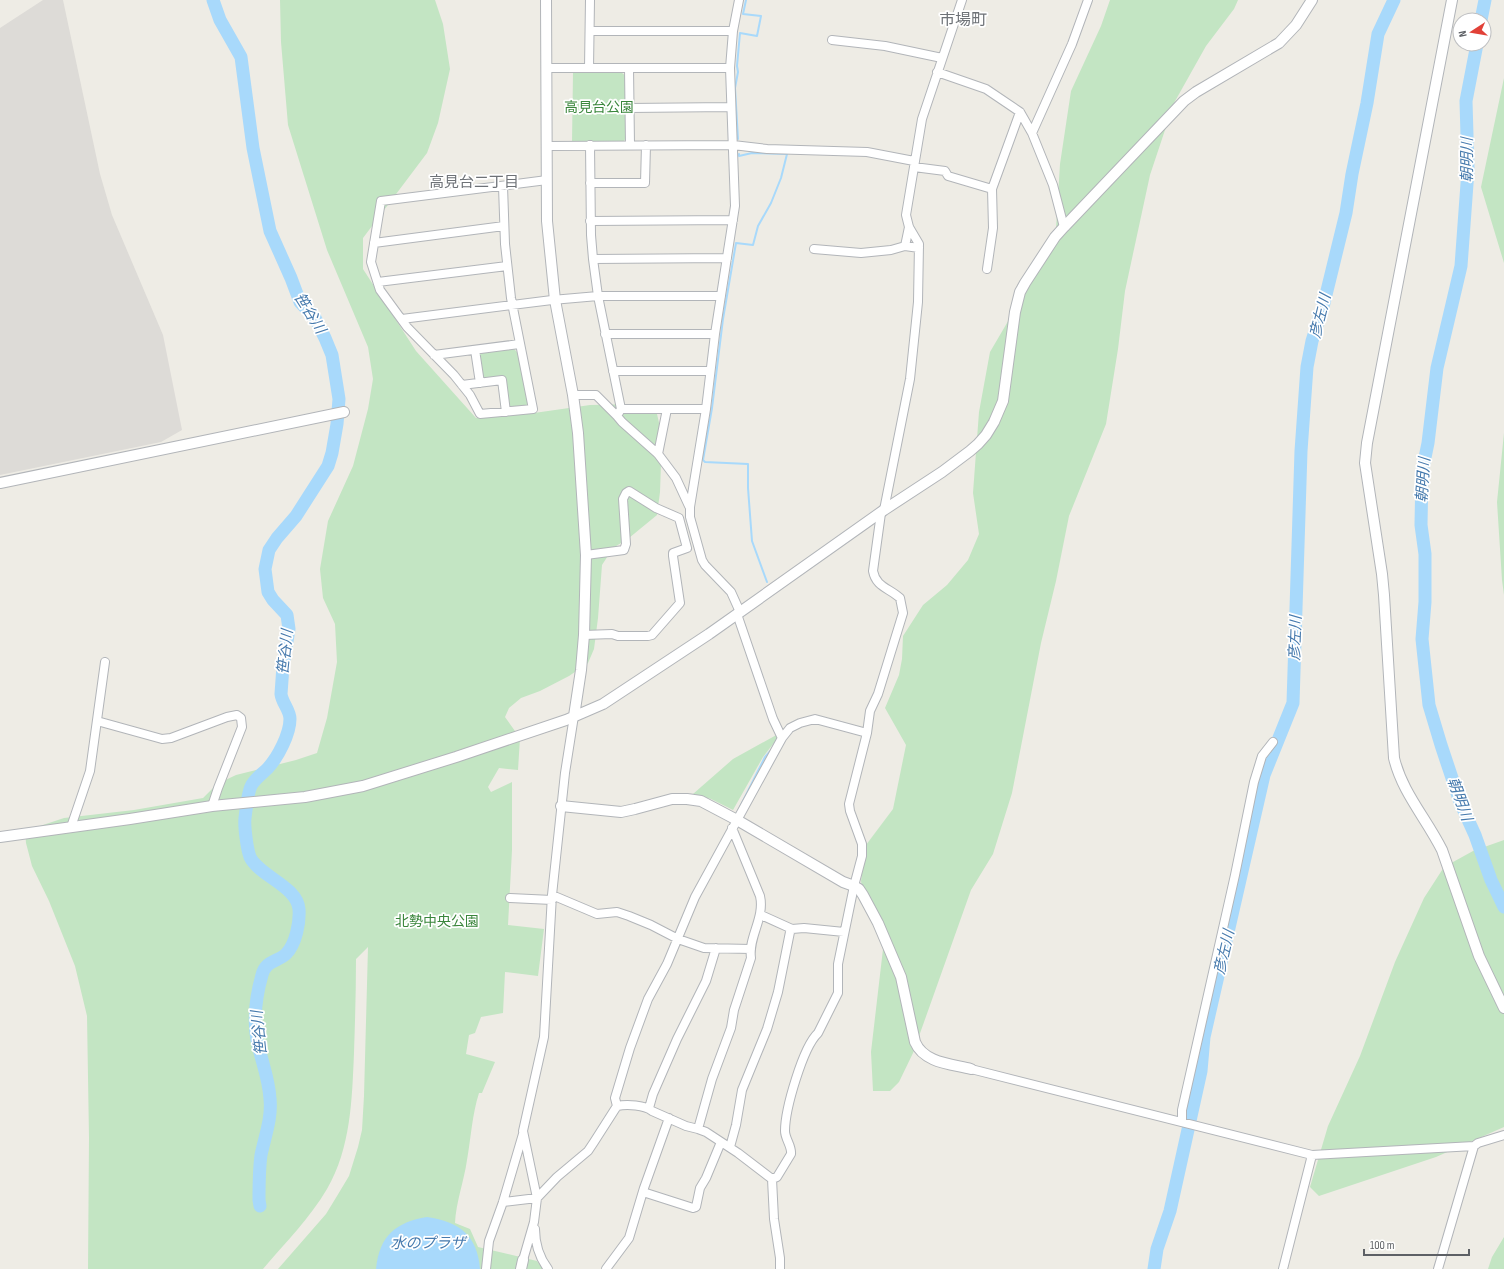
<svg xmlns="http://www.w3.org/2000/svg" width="1504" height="1269" font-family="'Sofia Sans Condensed','Noto Sans JP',sans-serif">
	<rect width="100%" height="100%" fill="#eeece5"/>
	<path fill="#dddbd7" d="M 43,0 L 63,0 L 100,174 L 112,215 L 163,335 L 182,430 L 161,442 L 0,475 L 0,28 Z"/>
	<path fill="#c3e5c3" d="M 280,0 L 435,0 L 443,24 L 450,69 L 438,123 L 427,153 L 363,238 L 363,269 L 416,351 L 476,418 L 527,414 L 590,405 L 637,404 L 657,414 L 662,436 L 660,492 L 657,515 L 629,538 L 613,548 L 602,565 L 598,618 L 594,649 L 588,663 L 569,676 L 540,691 L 521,698 L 509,708 L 505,717 L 520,738 L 518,770 L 499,768 L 488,787 L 491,792 L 512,782 L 512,850 L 508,925 L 544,929 L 538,976 L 505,972 L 503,1013 L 481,1017 L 475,1033 L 469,1035 L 466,1054 L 495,1062 L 482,1093 L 479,1093 C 472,1115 471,1138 467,1160 C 464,1181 456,1202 455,1223 L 470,1229 L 478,1247 L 537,1261 L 543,1269 L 278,1269 L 326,1214 L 337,1196 L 349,1176 L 358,1147 L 362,1130 L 364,1096 L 368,947 L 356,959 C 356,991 355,1022 354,1053 C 352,1099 351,1148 327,1189 C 310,1218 285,1243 263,1269 L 88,1269 L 89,1138 L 87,1016 L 75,966 L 49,901 L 32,866 L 26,843 L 25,831 L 64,818 L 134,810 L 203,798 L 217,784 L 236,775 L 296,760 L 317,753 L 327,718 L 337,662 L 335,624 L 323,598 L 320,569 L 328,521 L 353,466 L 368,409 L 373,379 L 368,347 L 327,250 L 288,125 L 281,42 Z
		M 1110,0 L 1238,0 L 1234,9 L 1206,46 L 1174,103 L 1150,175 L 1125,291 L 1118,349 L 1106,424 L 1069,516 L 1056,581 L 1041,643 L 1012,793 L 993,854 L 971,890 L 913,1053 L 899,1082 L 890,1091 L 873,1091 L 871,1052 L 883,949 L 879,933 L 866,912 L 861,881 L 866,845 L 893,809 L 906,745 L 885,708 L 899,675 L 902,659 L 903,636 L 923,605 L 947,585 L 968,560 L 979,534 L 973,493 L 979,412 L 990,352 L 1014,311 L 1056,229 L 1060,164 L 1071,91 L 1101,26 Z
		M 573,73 L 622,73 L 626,76 L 626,138 L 623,142 L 572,142 Z
		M 1504,78 L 1504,263 L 1481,187 Z
		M 513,348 L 517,352 L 529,403 L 524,407 L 508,409 L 504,378 L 483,381 L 477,353 Z
		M 1504,433 L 1504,595 L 1502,580 L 1497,502 Z
		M 780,733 L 780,735 L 763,757 L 733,810 L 711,799 L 693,794 L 733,759 Z
		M 1504,840 L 1504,1127 L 1436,1157 L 1319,1196 L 1310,1187 L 1328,1126 L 1360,1056 L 1395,962 L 1424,898 L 1444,867 L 1473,851 Z
		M 1504,1237 L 1504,1269 L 1488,1269 L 1492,1257 Z"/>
	<path fill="#a8d9fb" d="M 427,1217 C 460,1222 477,1235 480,1269 L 376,1269 C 379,1236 396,1222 427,1217 Z"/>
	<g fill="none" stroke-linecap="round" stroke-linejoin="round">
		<path stroke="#a8d9fb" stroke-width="2" d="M 738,139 L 735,88 L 738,72 L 737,66 L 740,33 L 757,36 L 761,16 L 743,14 L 746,0
			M 739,154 L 739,156 L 752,153 L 787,154 L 781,178 L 771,203 L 758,226 L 753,245 L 736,243 L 723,319 L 712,408 L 703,460 L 705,462 L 748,464 L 748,488 L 752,541 L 767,582
			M 740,807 L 765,757 L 773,748"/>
		<path stroke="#a8d9fb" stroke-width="13" d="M 213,0 L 220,20 L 241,57 L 253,148 L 270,231 L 291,278 L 300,302 L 315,318 L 325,338 L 332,355 L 339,399 L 337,424 L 332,453 L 328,466 L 296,516 L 277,538 L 269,550 L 265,569 L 268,592 L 273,600 L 287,615 L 289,629 L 283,666 L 281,694 C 282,703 290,710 290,719 C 290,734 278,757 268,768 C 263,773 257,777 253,783 C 248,788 246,811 245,818 C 244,826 247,849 250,857 C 259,876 297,886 299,909 C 300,922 296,944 286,954 C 277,962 265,961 262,975 C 256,996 253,1018 257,1040 C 261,1060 269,1078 270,1099 C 272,1118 265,1136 261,1155 C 259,1170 259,1185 259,1200 L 260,1206
			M 1481,20 L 1485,0
			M 1477,44 L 1466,101 L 1468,170 L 1461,266 L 1437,368 L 1428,443 L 1422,472 L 1421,525 L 1425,554 L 1425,602 L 1422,639 L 1429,705 L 1441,745 L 1460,802 L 1475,835 L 1491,880 L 1504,907
			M 1154,1269 L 1157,1249 L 1170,1211 L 1201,1071 L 1204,1037 L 1264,775 L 1293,703 L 1301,451 L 1307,367 L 1312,341 L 1324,303 L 1346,213 L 1352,174 L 1367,103 L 1378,34 L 1394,0"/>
		<defs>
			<path id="minor" d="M 739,0 L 733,31 L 730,68 L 735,206 L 715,334 L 706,409 L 690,507 L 690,517 L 702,560 L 705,565 L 731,592 L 740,612
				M 590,31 L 733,31
				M 832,40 L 885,46 L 942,58
				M 547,68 L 730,68
				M 589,68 L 590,0
				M 629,68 L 630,145
				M 937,72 L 986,89 L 1020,112 L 1032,133 L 1072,44 L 1088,0
				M 629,108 L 731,107
				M 1032,133 L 1053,185 L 1064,227
				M 590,145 L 591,235 L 593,259 L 598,296 L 621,409 L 617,416 L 622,422 L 658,454 L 676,478 L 689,506
				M 547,146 L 733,145 L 767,149 L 867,152 L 914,161
				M 914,167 L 945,171 L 948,176 L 992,189
				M 590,183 L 645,183 L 646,145
				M 503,186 L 505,244 L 511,298 L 533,409 L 480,414 L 470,395 L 454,375 L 407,327 L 380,290 L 371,262 L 381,201 L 547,180
				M 590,221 L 733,220
				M 374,243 L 504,226
				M 905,246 L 909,227
				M 814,249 L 861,253 L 891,250 L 905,246 L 919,248
				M 593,259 L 727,258
				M 987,269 L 993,228 L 992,189 L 1020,112
				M 378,282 L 507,266
				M 402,319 L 552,300 L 598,296 L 721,296
				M 605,334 L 715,334
				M 475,350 L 480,383
				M 434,355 L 519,344
				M 613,371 L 710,371
				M 462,385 L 502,380 L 506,412
				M 573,395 L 596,395 L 617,416
				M 621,409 L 706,409
				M 658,454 L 667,409
				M 884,510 L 910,379 L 918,302 L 919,244 L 909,227 L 906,215 L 922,119 L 962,0
				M 737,614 L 773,719 L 782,738
				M 584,635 L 612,634 L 618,636 L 648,636 L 652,635 L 680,603 L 673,556 L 673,553 L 687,548 L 679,518 L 656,508 L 629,491 L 626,493 L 623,499 L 626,544 L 624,550 L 586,555
				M 97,721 L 162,739 L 171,738 L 227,717 L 237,715 L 241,718 L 242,727 L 218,788 L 212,806
				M 71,827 L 90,771 L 105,662
				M 552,895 L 597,914 L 617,912 L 629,916 L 651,925 L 678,939 L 704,948 L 751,949
				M 510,898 L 552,900
				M 761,915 L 792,929
				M 971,1069 L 1312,1155 L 1474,1146 L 1478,1143 L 1504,1135
				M 617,1106 C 627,1104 645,1105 652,1111 L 686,1126 L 698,1129 L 706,1132 L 738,1153 L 772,1179
				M 649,1108 L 653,1094 L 677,1039 L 706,981 L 716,948
				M 1182,1122 L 1182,1110 L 1235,875 L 1254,782 L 1262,756 L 1273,742
				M 698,1129 L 712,1079 L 731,1028 L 734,1010 L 751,958 C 748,937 765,918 760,896 L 732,828
				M 730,1147 L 736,1125 L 742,1090 L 767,1029 L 778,992 L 790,932 L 792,929 L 804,928 L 844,932
				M 772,1179 L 777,1177 L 791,1154 C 792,1146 785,1139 785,1131 C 785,1109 803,1047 818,1033 L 838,993 L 838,964 L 854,886 L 862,856 L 862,844 L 850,811 L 849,804 L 867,733 L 870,711 L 878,694 L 903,613 L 900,598 C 889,588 876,587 873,571 L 881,513
				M 772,1179 L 774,1219 L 780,1258 L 780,1269
				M 643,1192 L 693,1208 L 696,1207 L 700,1188 L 706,1178 L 721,1142
				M 503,1202 L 537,1198 L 557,1177 L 588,1151 L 594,1142 L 617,1106 L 615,1098 L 630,1048 L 648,999 L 667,964 L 695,897 L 782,738 L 790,728 L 800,723 L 815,719 L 867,733
				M 535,1229 C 535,1244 539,1257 548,1269
				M 523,1260 L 534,1222 L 537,1198 L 523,1131 L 544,1037 L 552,895 L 565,773 L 574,716
				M 486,1269 L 489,1241 L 503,1202 L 523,1134
				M 606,1269 L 629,1238 L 644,1188 L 669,1118
				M 1283,1269 L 1312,1155
				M 1438,1269 L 1474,1146"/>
			<path id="tertiary" d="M 546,0 L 547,221 L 555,300 L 573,395 L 578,433 L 586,555 L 584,635 L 581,670 L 574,716
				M 1452,0 L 1367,443 L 1365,463 L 1382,574 L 1384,595 L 1394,758 C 1402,792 1426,818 1442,850 L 1479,956 L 1504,1008
				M 0,483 L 344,412
				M 561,806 L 621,812 L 635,809 L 672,799 L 687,799 L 701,801 L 737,820 L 843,882 L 854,886 L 859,889 L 863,895 L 878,923 L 901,977 L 915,1042 C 924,1063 951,1064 971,1069
				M 0,837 L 130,819 L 212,806 L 305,797 L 363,786 L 456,757 L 566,720 L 603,704 L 709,634 L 884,510 L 942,472 L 970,451 L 978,444 L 986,435 L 994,422 L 1003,401 L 1015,312 L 1020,292 L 1025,283 L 1055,237 L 1064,227 L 1184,101 L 1196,92 L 1279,43 L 1296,25 L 1312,0
				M 521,1269 L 523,1260"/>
		</defs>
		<use href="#minor" stroke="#b2b5b9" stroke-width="10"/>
		<use href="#tertiary" stroke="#b2b5b9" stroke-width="12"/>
		<use href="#minor" stroke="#fff" stroke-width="8"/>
		<use href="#tertiary" stroke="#fff" stroke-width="10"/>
	</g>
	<g text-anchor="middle" stroke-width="3.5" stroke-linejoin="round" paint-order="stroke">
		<g font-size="14" fill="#3a863c" stroke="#fff">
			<text x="599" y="112">高見台公園</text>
			<text x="437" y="926">北勢中央公園</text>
		</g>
		<g font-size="15" font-style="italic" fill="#467aad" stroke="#fff">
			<text transform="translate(1467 160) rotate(-90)" y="5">朝明川</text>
			<text transform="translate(310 313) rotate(58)" y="5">笹谷川</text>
			<text transform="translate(1320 316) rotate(-76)" y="5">彦左川</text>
			<text transform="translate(1423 480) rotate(-86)" y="5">朝明川</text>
			<text transform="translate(1295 638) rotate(-88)" y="5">彦左川</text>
			<text transform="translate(285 652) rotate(-84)" y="5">笹谷川</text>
			<text transform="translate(1460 799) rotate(70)" y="5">朝明川</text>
			<text transform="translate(1224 952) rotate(-77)" y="5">彦左川</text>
			<text transform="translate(259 1033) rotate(-96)" y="5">笹谷川</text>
			<text x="428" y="1248">水のプラザ</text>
		</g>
		<g font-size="15" fill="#6e7277" stroke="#fff">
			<text x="474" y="187">高見台二丁目</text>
		</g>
		<g font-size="16" fill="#6e7277" stroke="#fff">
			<text x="963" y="25">市場町</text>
		</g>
	</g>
	<g transform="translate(1472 32) rotate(258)"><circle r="19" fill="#ffffff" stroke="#bebfc1"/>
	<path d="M0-3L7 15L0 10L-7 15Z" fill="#e14138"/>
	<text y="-6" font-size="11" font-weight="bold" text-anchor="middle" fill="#5d6065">N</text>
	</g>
	<path d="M1364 1249v6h105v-6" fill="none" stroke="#5d6065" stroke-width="2"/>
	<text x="1370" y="1249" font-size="12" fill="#5d6065" stroke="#ffffff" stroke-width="3" paint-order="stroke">100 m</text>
</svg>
